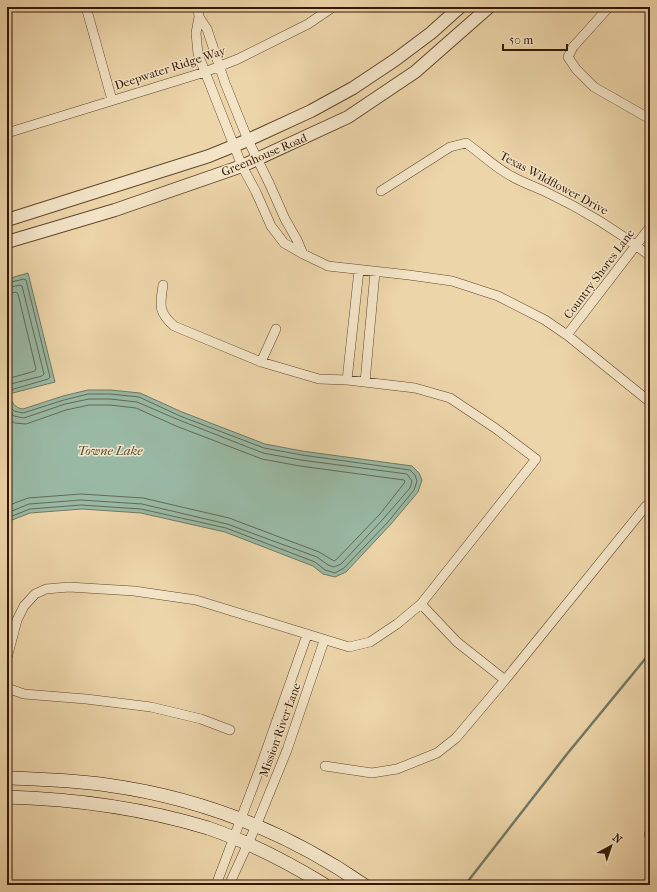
<svg xmlns="http://www.w3.org/2000/svg" width="657" height="892" font-family="'IM FELL French Canon',serif">
	<rect width="100%" height="100%" fill="#ecd5a9"/>
	<filter id="stains"><feTurbulence type="fractalNoise" baseFrequency=".005" numOctaves="4"/><feColorMatrix values="0 0 0 0 .2 0 0 0 0 .09 0 0 0 0 .02 0 0 0 .5 -.17"/></filter>
	<radialGradient id="worn" r=".72"><stop offset=".6" stop-color="#630" stop-opacity="0"/><stop offset="1" stop-color="#630" stop-opacity=".3"/></radialGradient>
	<path fill="#99b9a4" stroke="#717865" d="M 28,273 L 55,382 L 9,394 C 12,402 14,408 23,409 L 63,396 L 88,390 L 111,390 L 140,393 L 182,412 L 265,444 L 302,451 L 412,466 L 419,473 L 422,480 L 418,492 L 391,524 L 346,572 L 335,577 L 323,574 L 313,566 L 225,532 L 141,513 L 82,509 L 30,513 L 7,522 L 7,279 Z"/>
	<g fill="none" stroke-linecap="round" stroke-linejoin="round">
		<path stroke="#666855" stroke-width="1" d="M 7,283 L 24,279 L 26,280 L 50,377 L 48,379 L 7,391
			M 7,288 L 20,285 L 22,286 L 44,374 L 42,376 L 7,385
			M 7,294 L 16,292 L 18,294 L 36,369 L 35,371 L 7,379
			M 7,400 L 10,407 L 14,411 L 23,413 L 64,400 L 88,394 L 111,394 L 139,397 L 180,416 L 264,448 L 302,455 L 410,470 L 415,475 L 417,481 L 414,490 L 388,522 L 344,568 L 335,573 L 325,570 L 315,562 L 226,528 L 141,509 L 81,505 L 30,509 L 7,518
			M 7,411 L 14,416 L 24,418 L 65,404 L 89,399 L 110,399 L 137,402 L 179,420 L 263,453 L 301,460 L 407,474 L 412,481 L 410,488 L 384,518 L 341,564 L 334,567 L 328,565 L 317,557 L 227,524 L 142,504 L 81,500 L 29,504 L 7,513
			M 7,419 L 15,423 L 26,424 L 66,410 L 89,405 L 110,405 L 136,408 L 176,426 L 262,459 L 300,466 L 404,480 L 405,482 L 380,514 L 337,559 L 334,561 L 319,552 L 229,518 L 143,498 L 81,494 L 28,498 L 7,506"/>
		<path stroke="#717865" stroke-width="2.5" d="M 465,885 L 567,754 L 650,653"/>
		<defs>
			<path id="minor" d="M 86,7 L 112,100
				M 198,7 L 199,17 L 196,33 L 198,54 L 242,166 L 256,192 L 271,226 L 284,243 L 303,254 L 328,266 L 409,275 L 452,281 L 498,296 L 545,320 L 567,335 L 650,402
				M 609,7 L 573,47 L 568,57 L 576,69 L 594,87 L 650,119
				M 199,17 L 207,29 L 225,83 L 248,140 L 270,185 L 285,219 L 297,240 L 303,254
				M 7,133 L 205,72 L 238,59 L 308,24 L 333,7
				M 381,191 L 450,147 L 466,143 C 482,154 495,168 513,177 C 524,183 535,187 546,192 C 584,210 618,231 650,256
				M 567,335 L 650,227
				M 261,362 L 276,329
				M 347,380 L 359,270
				M 365,382 L 375,272
				M 421,604 L 457,642 L 505,680 L 646,506
				M 7,658 L 17,620 L 24,606 L 35,594 L 46,589 L 69,587 L 134,591 L 196,600 L 349,647 L 370,642 L 397,624 L 421,604 L 536,459 L 495,428 L 450,398 L 415,388 L 347,380 L 319,379 L 261,362 L 174,326 C 158,312 160,305 163,285
				M 7,688 L 24,694 L 86,699 L 151,707 L 201,719 L 230,730
				M 325,766 L 372,773 L 397,769 L 437,753 L 456,738 L 505,680
				M 649,834 L 650,836
				M 216,885 L 260,768 L 307,635
				M 229,885 L 256,826 L 287,750 L 324,641"/>
			<path id="tertiary" d="M 7,220 L 209,156 L 248,140 L 311,111 L 353,88 L 395,60 L 431,33 L 460,7
				M 7,242 L 115,210 L 242,166 L 348,117 L 415,72 L 489,7"/>
			<path id="secondary" d="M 7,778 C 40,779 74,780 107,785 C 201,798 286,831 364,885
				M 7,797 C 75,799 142,808 208,828 C 249,842 289,863 325,885"/>
		</defs>
		<use href="#minor" stroke="#62462f" stroke-width="10"/>
		<use href="#tertiary" stroke="#62462f" stroke-width="14"/>
		<use href="#secondary" stroke="#341706" stroke-width="14"/>
		<use href="#minor" stroke="#f3e4c7" stroke-width="9"/>
		<use href="#tertiary" stroke="#f3e4c7" stroke-width="12"/>
		<use href="#secondary" stroke="#f3e4c7" stroke-width="13"/>
	</g>
	<g text-anchor="middle" stroke-width="3" stroke-linejoin="round" paint-order="stroke">
		<g font-size="12" fill="#341706" stroke="#f3e4c7">
			<text transform="translate(170 68) rotate(-18)" y="4">Deepwater Ridge Way</text>
			<text transform="translate(264 155) rotate(-23)" y="4">Greenhouse Road</text>
			<text transform="translate(554 183) rotate(28)" y="4">Texas Wildflower Drive</text>
			<text transform="translate(599 274) rotate(-53)" y="4">Country Shores Lane</text>
			<text transform="translate(280 730) rotate(-70)" y="4">Mission River Lane</text>
		</g>
		<g font-size="13" font-style="italic" fill="#524835" stroke="#f3e4c7">
			<text x="110" y="455">Towne Lake</text>
		</g>
	</g>
	<rect width="657" height="892" fill="none" stroke="#ecd5a9" stroke-width="24"/>
	<rect x="8" y="8" width="641" height="876" fill="none" stroke="#341706" stroke-width="2"/>
	<rect x="12" y="12" width="633" height="868" fill="none" stroke="#341706"/>
	<g transform="translate(611 846) rotate(40)" stroke="#f3e4c7" stroke-width="3" paint-order="stroke">
	<path d="M0-3L7 15L0 10L-7 15Z" fill="#341706"/>
	<text y="-6" font-size="11" font-weight="bold" text-anchor="middle" fill="#341706">N</text>
	</g>
	<path d="M503 44v6h64v-6" fill="none" stroke="#341706" stroke-width="2"/>
	<text x="509" y="44" font-size="12" fill="#341706" stroke="#f3e4c7" stroke-width="3" paint-order="stroke">50 m</text>
	<rect width="100%" height="100%" filter="url(#stains)"/>
	<rect width="100%" height="100%" fill="url(#worn)"/>
</svg>
